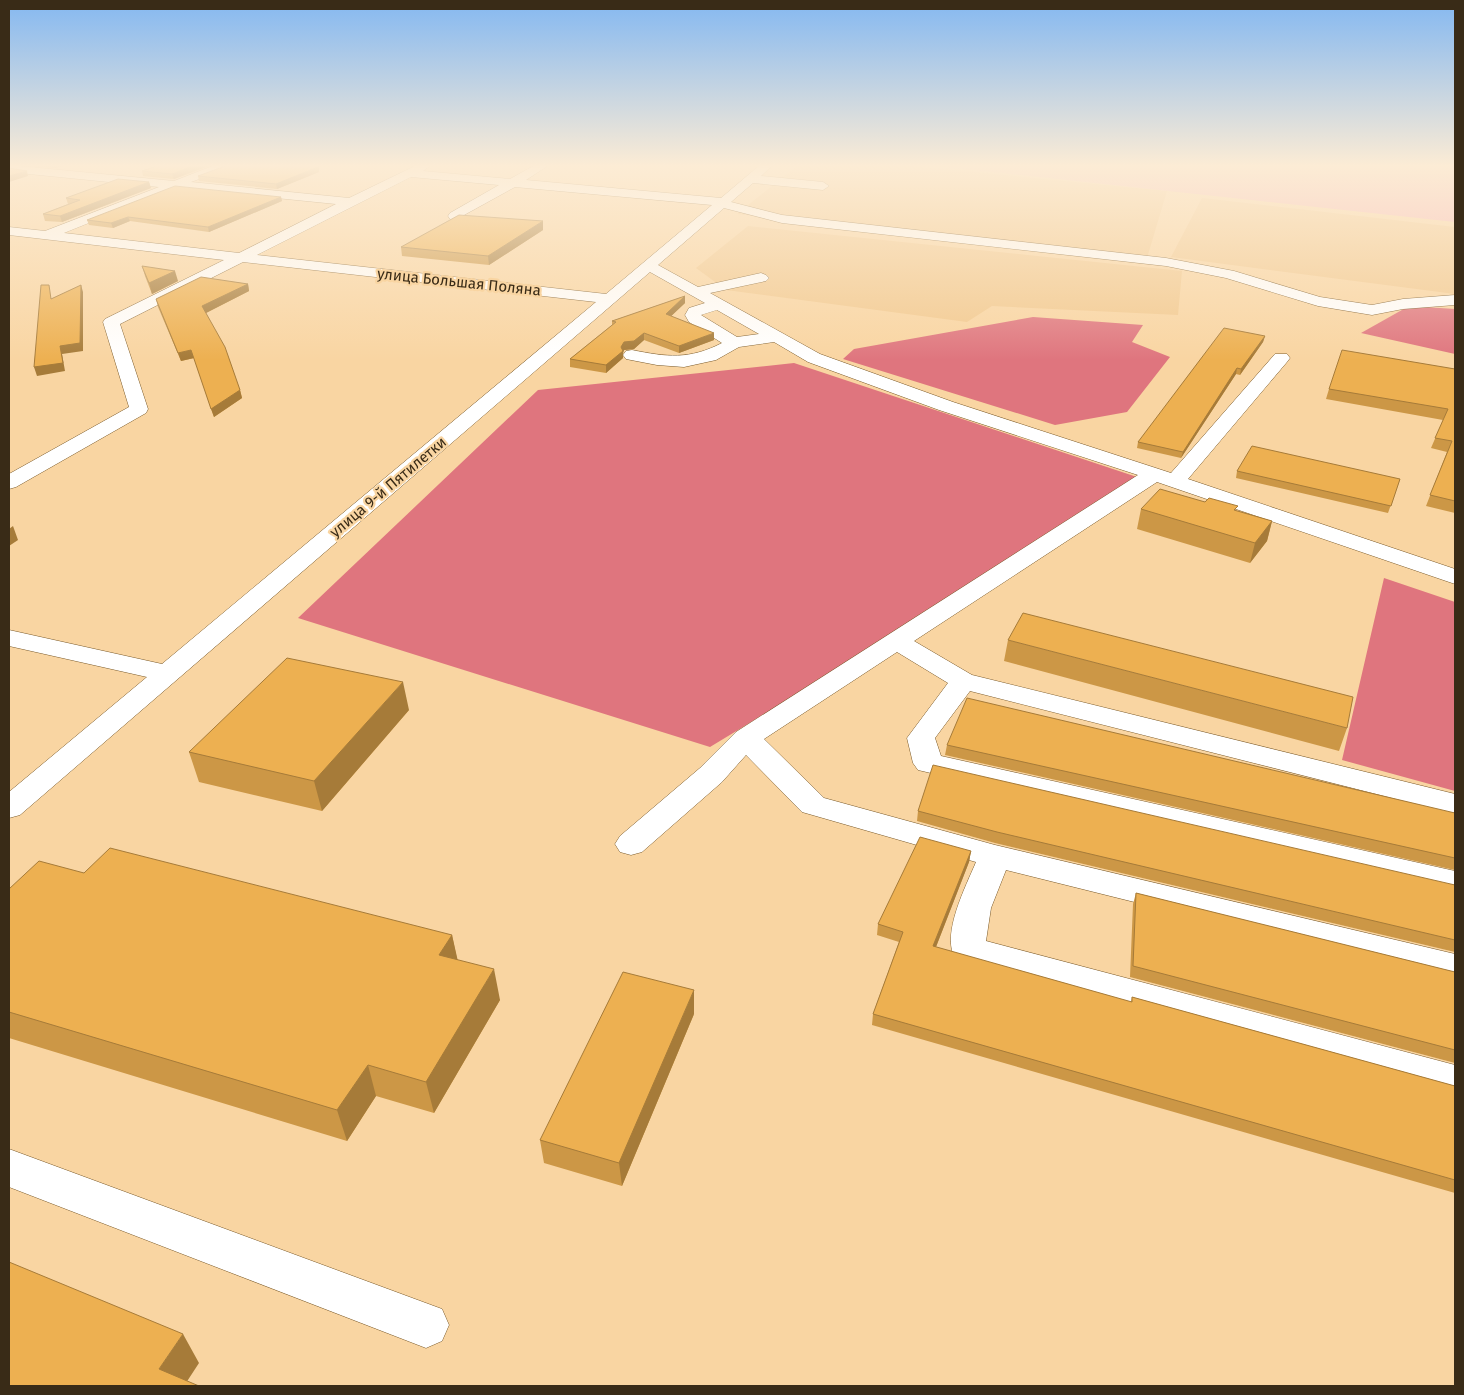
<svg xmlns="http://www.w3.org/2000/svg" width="1464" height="1395" font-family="'Fira Sans',sans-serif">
	<rect width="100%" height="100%" fill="#f9d5a2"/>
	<path fill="#f2c98f" d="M 798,165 L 903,165 L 1167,191 L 1147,258 L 737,214 Z
		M 1202,198 L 1455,227 L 1455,294 L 1171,257 Z
		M 748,226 L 1182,271 L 1178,315 L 992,306 L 967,322 L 726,290 L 696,268 Z"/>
	<path fill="#f7b6b9" d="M 927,165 L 1455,165 L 1455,222 Z"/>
	<path fill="#df757e" d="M 1409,306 L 1455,309 L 1455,354 L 1361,333 Z
		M 1033,317 L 1143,325 L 1132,342 L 1170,357 L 1127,412 L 1055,425 L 843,359 L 854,349 Z
		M 794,363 L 1149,481 L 710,747 L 298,618 L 538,390 Z
		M 1384,578 L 1455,602 L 1455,791 L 1342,760 Z"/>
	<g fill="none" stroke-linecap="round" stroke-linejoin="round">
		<defs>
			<path id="minor" d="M 9,165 L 174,181 L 215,165 L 231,165 L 229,168 L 191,182 L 349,198 L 417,165 L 431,165 L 423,171 L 510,179 L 535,165 L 549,165 L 526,180 L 721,198 L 760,165 L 773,165 L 761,176 L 823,182 L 829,186 L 823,190 L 753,183 L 731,202 L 782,215 L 1166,258 L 1234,271 L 1320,297 L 1372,305 L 1403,299 L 1455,295 L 1455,305 L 1403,309 L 1372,315 L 1318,306 L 1226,278 L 1166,266 L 782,223 L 724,208 L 658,265 L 698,287 L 761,273 L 766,275 L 769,278 L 766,281 L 710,293 L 820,354 L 953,402 L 1171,473 L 1275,354 L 1287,354 L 1290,358 L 1287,362 L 1188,479 L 1455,569 L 1455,584 L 1157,482 L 914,641 L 972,675 L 1455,794 L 1455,814 L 970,691 L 935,738 L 941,756 L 1455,871 L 1455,895 L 918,770 L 913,763 L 907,738 L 948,683 L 897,652 L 764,739 L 824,798 L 995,845 L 1455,954 L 1455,982 L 1006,870 L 991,908 L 986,941 L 1455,1065 L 1455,1097 L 955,958 C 941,934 966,886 976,862 L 802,812 L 746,755 L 722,782 L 642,852 L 631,855 L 620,852 L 615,844 L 620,836 L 700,768 L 736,732 L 1138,475 L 939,410 L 808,362 L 774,342 L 739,347 L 716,360 L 684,367 L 657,365 L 626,359 L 623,355 L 626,351 L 632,350 C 667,357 689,360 722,343 L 689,322 L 685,315 L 689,308 L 705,303 L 650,272 L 20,815 L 9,818 L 9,792 L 147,677 L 9,646 L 9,630 L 162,664 L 596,302 L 243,262 L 120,324 L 148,409 L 146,413 L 16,487 L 9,489 L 9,474 L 129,407 L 103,322 L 105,319 L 224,260 L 9,235 L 9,227 L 45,231 L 159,187 L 9,172 ZM 411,177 L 499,185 L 450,213 L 448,216 L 450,219 L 455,220 L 515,187 L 712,205 L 606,294 L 257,255 ZM 176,188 L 336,204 L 239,253 L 64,233 ZM 717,310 L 759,334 L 737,337 L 701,315 Z
				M 9,1149 L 442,1309 L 449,1325 L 442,1341 L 426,1348 L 9,1187 Z"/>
		</defs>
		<use href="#minor" stroke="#7a5a2a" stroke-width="1"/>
		<use href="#minor" fill="#fff" fill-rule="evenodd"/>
	</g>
	<path fill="#cc9746" d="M 24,165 L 65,165 L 55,168 Z
		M 153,165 L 211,165 L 174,179 L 143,176 L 142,171 L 153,167 Z
		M 319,172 L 277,189 L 199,181 L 198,176 Z
		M 149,182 L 151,188 L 62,222 L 45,221 L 43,214 L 68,204 L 66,198 Z
		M 281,197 L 282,201 L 209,232 L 130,221 L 113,228 L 89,225 L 87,220 Z
		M 543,230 L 489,265 L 402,256 L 401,247 Z
		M 142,266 L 178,281 L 152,294 L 145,276 Z
		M 248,284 L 249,291 L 206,313 L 240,390 L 242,398 L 214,417 L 194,358 L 181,361 L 158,307 L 156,299 Z
		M 685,296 L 685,303 L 671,316 L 714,340 L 679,353 L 644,340 L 634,349 L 624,350 L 623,353 L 623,358 L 606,373 L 570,367 L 570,359 L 612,325 L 612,321 Z
		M 1265,336 L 1263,342 L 1240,375 L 1236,374 L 1181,458 L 1137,448 L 1138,442 Z
		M 1455,369 L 1455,513 L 1426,506 L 1447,452 L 1431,448 L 1443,420 L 1326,399 L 1329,389 Z
		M 1237,471 L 1400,479 L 1388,513 L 1236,478 Z
		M 1141,509 L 1236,511 L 1272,521 L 1267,541 L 1250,563 L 1137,529 Z
		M 1008,640 L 1347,728 L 1339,751 L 1004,661 Z
		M 409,710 L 322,811 L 199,782 L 189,752 Z
		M 947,745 L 1455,813 L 1455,870 L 945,755 Z
		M 918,811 L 1455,885 L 1455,952 L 995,843 L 917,821 Z
		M 971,851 L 969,862 L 936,947 L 1131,1002 L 1132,997 L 1455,1086 L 1455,1193 L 872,1025 L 873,1014 L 899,942 L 877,935 L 878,924 Z
		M 84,873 L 452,935 L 457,959 L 500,1000 L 434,1113 L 376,1096 L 347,1141 L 9,1038 L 9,889 Z
		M 1136,893 L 1455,972 L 1455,1063 L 1130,977 L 1133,904 Z
		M 694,1014 L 622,1186 L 544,1163 L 540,1140 Z"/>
	<path fill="#a67b39" d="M 55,165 L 65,165 L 55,168 Z
		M 196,165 L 211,165 L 174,179 L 172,174 Z
		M 318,165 L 319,165 L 319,172 L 277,189 L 276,184 Z
		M 27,171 L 28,176 L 9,182 L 9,176 Z
		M 149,182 L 151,188 L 62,222 L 60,216 Z
		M 281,197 L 282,201 L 209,232 L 208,227 Z
		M 128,217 L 130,221 L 113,228 L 111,223 Z
		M 543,221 L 543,230 L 489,265 L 488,256 Z
		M 175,271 L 178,281 L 152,294 L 149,283 Z
		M 248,284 L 249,291 L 204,314 L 202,306 Z
		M 81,285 L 83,292 L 83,351 L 62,354 L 65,371 L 37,376 L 34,367 Z
		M 685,296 L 685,303 L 666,321 L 666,314 Z
		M 644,333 L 644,340 L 634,349 L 624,350 L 623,353 L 623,358 L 606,373 L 606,365 L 624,342 Z
		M 714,333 L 714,340 L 679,353 L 679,346 Z
		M 1265,336 L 1263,342 L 1240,375 L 1241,369 Z
		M 191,350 L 194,358 L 181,361 L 178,353 Z
		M 1237,368 L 1236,374 L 1181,458 L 1183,452 Z
		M 240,390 L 242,398 L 214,417 L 211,409 Z
		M 1272,521 L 1267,541 L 1250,563 L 1255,543 Z
		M 13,526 L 18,540 L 9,546 L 9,529 Z
		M 403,682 L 409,710 L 322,811 L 314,781 Z
		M 971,851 L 969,862 L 932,957 L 933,946 Z
		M 452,935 L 459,966 L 439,955 Z
		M 494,969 L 500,1000 L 434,1113 L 426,1082 Z
		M 694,990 L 694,1014 L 622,1186 L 619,1163 Z
		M 368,1065 L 376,1096 L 347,1141 L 337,1110 Z
		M 183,1334 L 199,1363 L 184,1386 L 159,1369 Z"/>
	<path fill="#edb051" stroke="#a67b39" d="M 153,165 L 196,165 L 172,174 L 142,171 L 154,167 Z
		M 228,165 L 318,165 L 318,167 L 276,184 L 198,176 Z
		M 9,168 L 27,171 L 9,176 Z
		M 118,179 L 149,182 L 60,216 L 43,214 L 80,200 L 66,198 Z
		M 175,186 L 281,197 L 208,227 L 128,217 L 111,223 L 87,220 Z
		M 459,215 L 543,221 L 488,256 L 401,247 Z
		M 142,266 L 175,271 L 149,283 Z
		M 201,277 L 248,284 L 202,306 L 225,347 L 240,390 L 211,409 L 191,350 L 178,353 L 156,299 Z
		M 41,285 L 49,285 L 51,299 L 81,285 L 80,343 L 60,346 L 63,363 L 34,367 Z
		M 685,296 L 666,314 L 714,333 L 679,346 L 644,333 L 634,341 L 624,342 L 621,347 L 623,351 L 606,365 L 570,359 L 616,322 L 612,321 Z
		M 1224,328 L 1265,336 L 1241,369 L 1237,368 L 1183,452 L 1138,442 Z
		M 1342,350 L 1455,369 L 1455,501 L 1430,495 L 1452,441 L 1435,438 L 1448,409 L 1329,389 Z
		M 1252,446 L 1400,479 L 1391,506 L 1237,471 Z
		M 1160,489 L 1205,502 L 1209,498 L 1238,506 L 1234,510 L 1272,521 L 1255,543 L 1141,509 Z
		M 1023,613 L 1353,697 L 1347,728 L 1008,640 Z
		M 287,658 L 403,682 L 314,781 L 189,752 Z
		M 967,698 L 1455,813 L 1455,858 L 947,745 Z
		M 933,765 L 1455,885 L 1455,940 L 997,832 L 918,811 Z
		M 920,837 L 971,851 L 933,946 L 1132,1002 L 1132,997 L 1455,1086 L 1455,1180 L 873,1014 L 903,932 L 878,924 Z
		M 110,848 L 452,935 L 439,955 L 494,969 L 426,1082 L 368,1065 L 337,1110 L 9,1012 L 9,889 L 39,861 L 84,873 Z
		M 1136,893 L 1455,972 L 1455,1050 L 1133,966 Z
		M 623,972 L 694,990 L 619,1163 L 540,1140 Z
		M 9,1262 L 183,1334 L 159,1369 L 199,1386 L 9,1386 Z"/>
	<linearGradient id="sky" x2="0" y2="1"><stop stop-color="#84b8f1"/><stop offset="0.46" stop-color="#fcecd5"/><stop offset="1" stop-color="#fcecd5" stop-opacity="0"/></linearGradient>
	<rect width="1464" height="360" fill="url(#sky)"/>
	<g text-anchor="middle" stroke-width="4.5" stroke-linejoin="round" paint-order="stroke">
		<g font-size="15" fill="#392b17" stroke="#f9d5a2">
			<text transform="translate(459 282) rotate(6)" y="5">улица Большая Поляна</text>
			<text transform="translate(388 487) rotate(-40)" y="5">улица 9-й Пятилетки</text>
		</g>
	</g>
	<rect width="1464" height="1395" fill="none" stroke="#392b17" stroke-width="20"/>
</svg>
